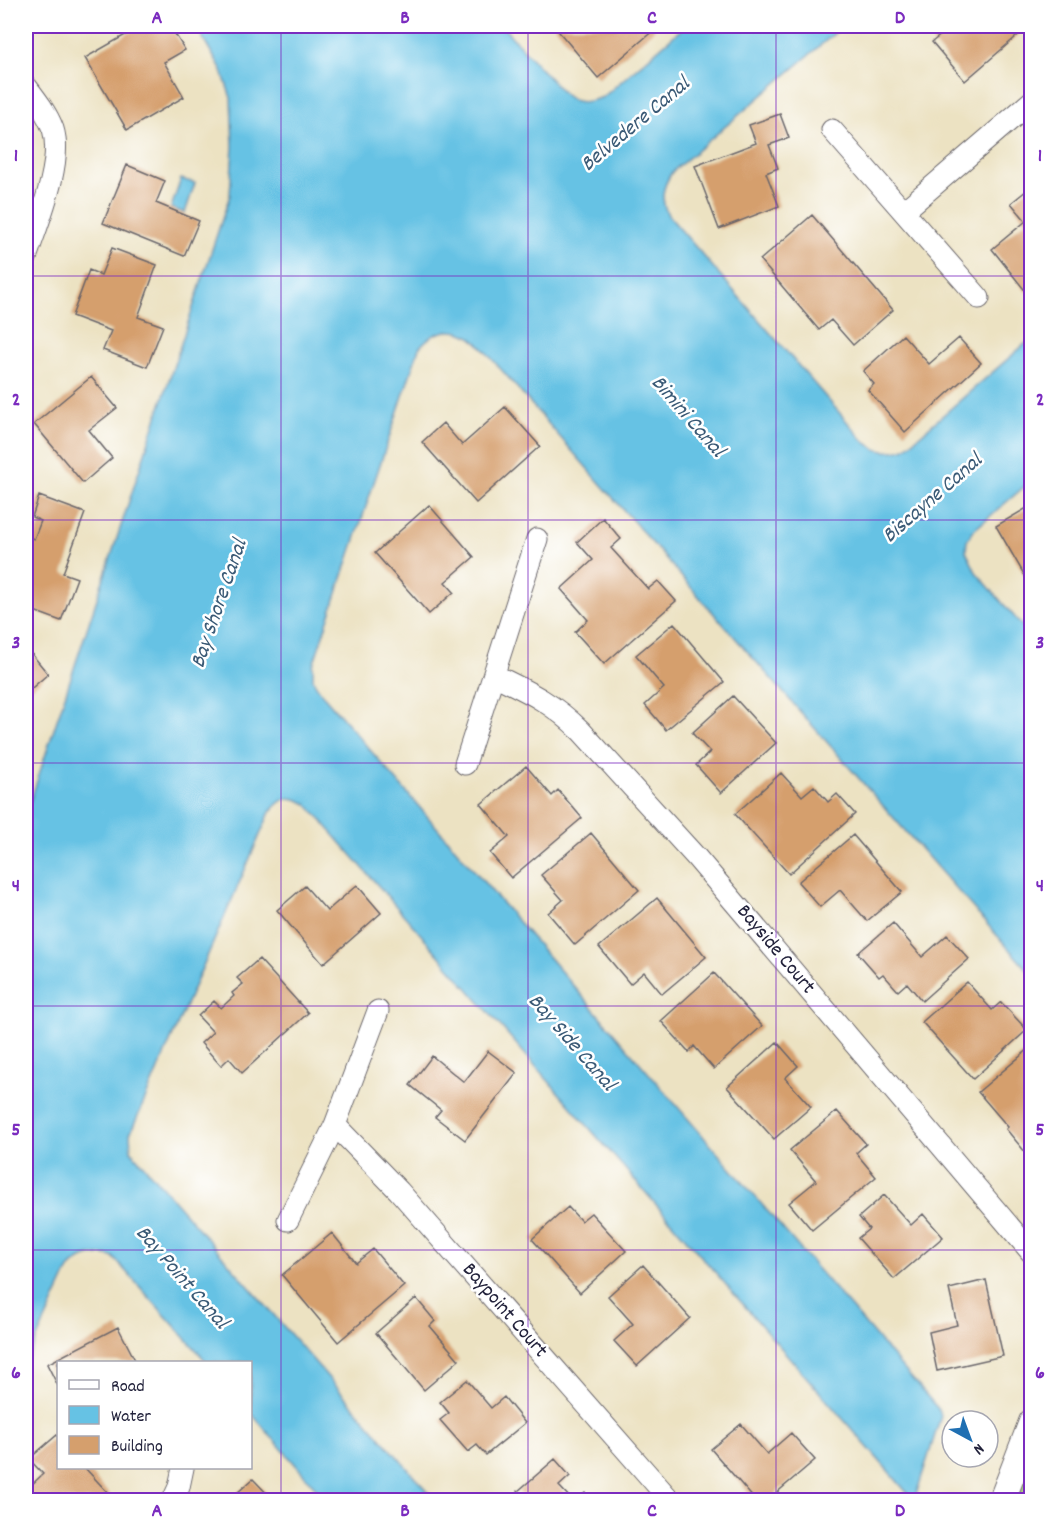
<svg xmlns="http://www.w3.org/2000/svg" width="1057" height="1526" font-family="Dekko,sans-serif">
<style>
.green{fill:#9ec672;stroke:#607456;stroke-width:1.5}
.water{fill:#66c2e4;stroke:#447290;stroke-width:1.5}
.building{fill:#d59f6d}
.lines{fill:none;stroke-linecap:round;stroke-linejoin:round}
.minor-casing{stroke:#69656a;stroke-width:23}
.tertiary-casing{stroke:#69656a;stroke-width:28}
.minor{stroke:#fff;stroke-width:21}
.tertiary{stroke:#fff;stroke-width:26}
.grid{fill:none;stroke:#7b2cbf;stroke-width:1.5;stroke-opacity:0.55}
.labels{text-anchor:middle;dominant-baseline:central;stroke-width:5;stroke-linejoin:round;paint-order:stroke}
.street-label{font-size:21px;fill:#22223b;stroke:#fff}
.water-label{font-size:22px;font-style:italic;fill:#3a5a76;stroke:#fff}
.neatline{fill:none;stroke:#7b2cbf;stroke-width:2}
.grid-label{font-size:20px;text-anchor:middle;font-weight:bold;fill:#7b2cbf}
</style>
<rect width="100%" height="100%" fill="#fff"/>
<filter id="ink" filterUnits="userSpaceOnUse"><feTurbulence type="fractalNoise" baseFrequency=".0167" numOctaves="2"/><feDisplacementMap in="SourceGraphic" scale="12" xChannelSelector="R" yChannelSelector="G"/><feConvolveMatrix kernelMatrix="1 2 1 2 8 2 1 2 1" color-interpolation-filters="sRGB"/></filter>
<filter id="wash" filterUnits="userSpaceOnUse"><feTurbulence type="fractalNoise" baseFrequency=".008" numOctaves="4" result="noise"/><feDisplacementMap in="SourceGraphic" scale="24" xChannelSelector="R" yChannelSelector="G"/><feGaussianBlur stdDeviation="1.35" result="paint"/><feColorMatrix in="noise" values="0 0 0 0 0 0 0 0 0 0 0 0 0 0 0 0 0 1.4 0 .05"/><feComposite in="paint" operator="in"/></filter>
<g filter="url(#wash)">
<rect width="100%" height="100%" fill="#ece2c2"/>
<path class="green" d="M1031 1448V1500H1012Z"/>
<path class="water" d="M196 26H502L563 93C575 105 587 103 603 97L685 26H843L672 172C662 188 660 198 668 215L863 440C876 452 888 454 905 448L1031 339V481L974 530 967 540 966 551 976 572 1031 636V974L694 591 479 344C460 325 436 327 419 348L313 665V680L321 693 939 1410 941 1416 916 1495 911 1497 307 804C289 794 282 797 270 812L130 1134 131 1151 435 1500H326L251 1413 250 1362H207L113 1257C95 1253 82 1255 69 1269L26 1362V814L230 195 233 146 231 98 222 71Z
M181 179 195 183 185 213 171 208Z"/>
<g id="blocks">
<path class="building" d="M141 26H170L185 50 164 62 184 97 127 130 85 58Z
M554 26H617L619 28 622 26H652L655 29 598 78Z
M952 26H1019L1023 31 965 81 932 42Z
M780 114 789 138 769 145 778 168 766 173 779 206 719 229 695 166 756 143 749 125Z
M127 165 165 181 156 203 199 221 184 256 103 223Z
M1032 186V290L1027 293 992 249 1026 221 1011 203Z
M812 215 893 310 853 345 831 320 819 330 760 260Z
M112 248 157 265 138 317 163 326 147 367 103 350 111 331 72 316 89 270 101 275Z
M903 335 929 364 959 338 981 363 905 432 868 390 874 384 863 371Z
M91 377 117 408 89 430 112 458 83 483 34 424Z
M505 407 540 446 476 503 422 442 443 423 462 445Z
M39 496 85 513 63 573 77 578 61 621 26 608V536L34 539 41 521 32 517Z
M429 505 474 557 445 582 454 592 429 614 375 553Z
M1032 505V588L996 526Z
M603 518 621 539 611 548 648 589 658 581 676 601 604 664 575 632 588 620 561 589 593 560 577 542Z
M674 623 724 682 666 730 645 705 664 688 636 655Z
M26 647 48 674 26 693Z
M733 696 776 743 721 793 696 765 710 752 692 733Z
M526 766 552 796 558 790 582 818 511 878 490 853 509 837 481 804Z
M781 773 802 796 814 786 828 802 837 794 855 814 789 874 735 814Z
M591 833 639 890 575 945 548 913 563 900 541 875Z
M853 835 902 892 867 921 840 890 820 907 798 882Z
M357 885 381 913 323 964 277 910 305 886 327 911Z
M657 898 706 957 662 994 644 972 630 984 599 947Z
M893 923 922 957 947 935 969 959 922 1001 907 983 898 991 883 974 879 977 858 953Z
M259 959 308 1013 242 1073 229 1058 221 1066 201 1043 213 1032 198 1016 214 1001 221 1008 234 996 232 993 243 984 237 978Z
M714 973 762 1026 714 1069 694 1046 689 1052 661 1021Z
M967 982 992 1010 1001 1002 1027 1030 973 1079 922 1022Z
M777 1042 798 1066 785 1078 811 1107 774 1139 727 1087Z
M1030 1048 1032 1149 1026 1153 1006 1129 1008 1127 978 1092Z
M488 1051 517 1073 465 1140 435 1117 441 1110 410 1085 432 1056 464 1082Z
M837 1111 866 1144 856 1153 876 1177 812 1230 789 1203 816 1181 790 1150Z
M884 1195 911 1225 923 1214 943 1237 894 1279 858 1238 869 1229 859 1217Z
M568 1207 581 1221 591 1213 626 1251 580 1293 532 1239Z
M332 1233 356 1263 373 1249 404 1286 338 1342 282 1275Z
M643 1265 690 1318 637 1366 614 1341 633 1324 608 1296Z
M986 1280 1003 1356 937 1371 929 1332 957 1325 949 1289Z
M416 1298 435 1321 430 1326 459 1360 424 1390 376 1333Z
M118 1327 136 1362H58V1386L47 1364Z
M467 1380 491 1408 504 1397 525 1423 486 1455 477 1445 468 1452 440 1420 449 1413 440 1402Z
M741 1424 767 1454 791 1433 815 1460 768 1500H755L711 1449Z
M57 1435 58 1437V1468H85L110 1495 104 1500H26V1490L43 1474 29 1459Z
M555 1459 570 1476 559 1486 572 1500H527L518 1491Z
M253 1479 273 1500H229Z
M585 1493 591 1500H576Z"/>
</g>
</g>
<g filter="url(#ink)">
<use href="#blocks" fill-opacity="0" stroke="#69656a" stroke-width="1.5"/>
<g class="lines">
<defs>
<path id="minor" d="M26 86C36 99 47 113 53 129 64 163 37 224 26 258
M832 130 979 298
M904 211 1032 101
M494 675C529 692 553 703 581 731L696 857 1032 1253
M465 764 537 539
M335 1125 399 1191 670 1500
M288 1220 335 1125 378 1011
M173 1500 179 1487 183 1468"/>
<path id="tertiary" d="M1002 1500 1032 1422"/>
</defs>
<use href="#minor" class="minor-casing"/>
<use href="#tertiary" class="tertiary-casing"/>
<use href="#minor" class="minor"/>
<use href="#tertiary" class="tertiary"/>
</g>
</g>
<path class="grid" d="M281 26V1500M528 26V1500M776 26V1500M26 276H1032M26 520H1032M26 763H1032M26 1006H1032M26 1250H1032"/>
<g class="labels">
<g class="street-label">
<text transform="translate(775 950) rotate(50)">Bayside Court</text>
<text transform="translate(504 1311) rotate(49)">Baypoint Court</text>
</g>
<g class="water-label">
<text transform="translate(636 125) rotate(-40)">Belvedere Canal</text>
<text transform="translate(687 417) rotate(49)">Bimini Canal</text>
<text transform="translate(933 499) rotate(-41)">Biscayne Canal</text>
<text transform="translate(220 604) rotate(-71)">Bay Shore Canal</text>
<text transform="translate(571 1043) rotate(49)">Bay Side Canal</text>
<text transform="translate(181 1278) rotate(49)">Bay Point Canal</text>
</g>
</g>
<rect width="1057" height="1526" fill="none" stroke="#fff" stroke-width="66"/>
<rect x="57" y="1361" width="195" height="108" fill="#ffffff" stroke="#a7a7b1" stroke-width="1.5"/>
<rect x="69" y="1380" width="30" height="9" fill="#ffffff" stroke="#a7a7b1" stroke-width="1.5"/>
<text x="111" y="1391" font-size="18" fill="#22223b">Road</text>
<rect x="69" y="1406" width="30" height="18" fill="#66c2e4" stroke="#a7a7b1" stroke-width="1.5"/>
<text x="111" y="1421" font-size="18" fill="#22223b">Water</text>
<rect x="69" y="1436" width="30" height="18" fill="#d59f6d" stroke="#a7a7b1" stroke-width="1.5"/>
<text x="111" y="1451" font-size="18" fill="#22223b">Building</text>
<g transform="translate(970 1439) rotate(139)"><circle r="28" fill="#ffffff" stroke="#a7a7b1" stroke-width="1.5"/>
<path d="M0-4.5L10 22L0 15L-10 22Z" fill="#1f6fb2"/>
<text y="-9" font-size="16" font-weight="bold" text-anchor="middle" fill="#22223b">N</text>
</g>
<rect x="33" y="33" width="991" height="1460" class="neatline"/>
<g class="grid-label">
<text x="157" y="23">A</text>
<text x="405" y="23">B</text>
<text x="652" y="23">C</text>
<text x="900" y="23">D</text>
<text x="16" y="161">1</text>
<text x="1040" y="161">1</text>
<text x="16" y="405">2</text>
<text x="1040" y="405">2</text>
<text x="16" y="648">3</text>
<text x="1040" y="648">3</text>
<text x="16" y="891">4</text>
<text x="1040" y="891">4</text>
<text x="16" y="1135">5</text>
<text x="1040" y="1135">5</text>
<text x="16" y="1378">6</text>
<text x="1040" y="1378">6</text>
<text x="157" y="1516">A</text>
<text x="405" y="1516">B</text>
<text x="652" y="1516">C</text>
<text x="900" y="1516">D</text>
</g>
</svg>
